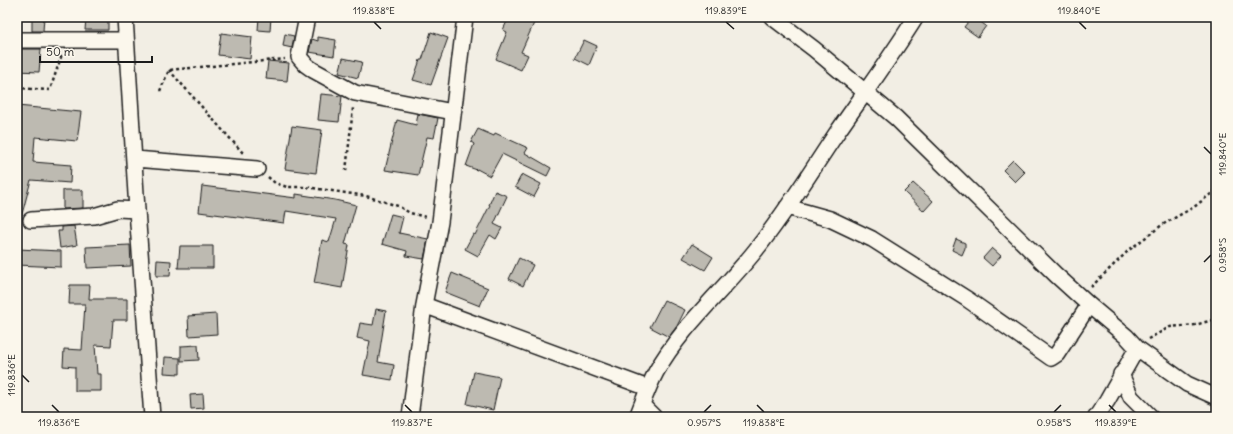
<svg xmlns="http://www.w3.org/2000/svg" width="1233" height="434" font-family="Delius,sans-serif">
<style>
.building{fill:#bdbab1;stroke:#1c1c1c}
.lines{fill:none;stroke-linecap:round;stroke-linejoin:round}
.minor-casing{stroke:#1c1c1c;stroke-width:18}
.path{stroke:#1c1c1c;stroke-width:2.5;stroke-dasharray:3 3;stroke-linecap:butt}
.minor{stroke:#fbf7ec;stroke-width:15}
.ticks{fill:none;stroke:#1c1c1c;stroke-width:1.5}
.neatline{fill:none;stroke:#1c1c1c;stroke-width:1.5}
.ticks-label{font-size:10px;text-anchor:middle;fill:#1c1c1c}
</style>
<rect width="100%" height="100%" fill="#f2eee4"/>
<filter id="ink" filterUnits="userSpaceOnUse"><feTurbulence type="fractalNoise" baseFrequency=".025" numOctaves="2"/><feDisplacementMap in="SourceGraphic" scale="8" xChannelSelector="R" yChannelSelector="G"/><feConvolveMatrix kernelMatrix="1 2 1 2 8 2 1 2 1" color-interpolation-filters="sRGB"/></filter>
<g filter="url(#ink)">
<path class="building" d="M32 17H44L43 31H32Z
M259 17H271L270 31 258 30Z
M509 17H520L534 23 521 52 528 55 521 70 496 59 507 32 503 30Z
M972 17H974L986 26 978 37 964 27Z
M86 18H108V30H85Z
M431 32 448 38 431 85 413 80 420 60H422Z
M221 33 252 37 250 59 218 55Z
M285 34 294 36 292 48 283 46Z
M318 37 336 40 334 56 309 52 312 39 318 41Z
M584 40 597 46 589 65 575 58Z
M17 49H41L39 72 17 71Z
M343 58 362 62 358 78 339 73Z
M268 61 289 63 287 81 266 79Z
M321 94 342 96 339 122 318 120Z
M17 106 81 112 77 141 35 137 33 162 71 165 70 183 31 180 21 218 17 217Z
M418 114 438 118 434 138 427 137 418 175 385 170 397 120 416 125Z
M292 126 322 130 316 173 285 169Z
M478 129 494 136 495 133 528 148 525 153 551 168 547 176 502 154 490 176 477 169V170L466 166 474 144 471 142Z
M1013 160 1025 172 1015 182 1003 170Z
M522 174 541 184 534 197 515 187Z
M913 183 933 201 924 211 904 192Z
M202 186 296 198V194L335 200 356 205 345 244 349 245 342 288 314 283 322 240 329 242 336 219 286 211 284 223 199 212Z
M63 190H83V208L63 209Z
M495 191 507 196 494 224 502 228 496 239 490 235 478 256 465 249 473 234 475 235 490 205H489Z
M391 214 403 217 399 233 428 239 424 259 406 256 407 251 382 244Z
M74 226 77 245 60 248 58 231H62V227Z
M956 239 965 243V248L962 255 952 250Z
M692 244 713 257 705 270 683 258Z
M130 245 131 266 87 268 86 247Z
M180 246H213V268H178Z
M992 248 1001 256 992 266 983 258Z
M17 249 61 251V267L17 265Z
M519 258 533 265 523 286 509 279Z
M157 260 171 261 170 276H156Z
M452 273 488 288 480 306 445 292Z
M70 285H90L89 299H127V320H113L111 346 95 345 97 374H101V391H75V367L63 366 64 349 82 350 85 304H69Z
M664 300 685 310 677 326 669 337 650 327Z
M376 309 386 311 378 362 394 365 392 380 363 375 370 341 357 338 360 323 373 325Z
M216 314 217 334 189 336 188 316Z
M198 345 199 360 181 361V346Z
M165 357 180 358V374L164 373Z
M474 372 500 377 493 410 467 404Z
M203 394 204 408 191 409 190 395Z"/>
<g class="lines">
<defs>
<path id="minor" d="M125 17 137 210 152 417
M307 17 299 57 306 65 313 70 355 93 453 112
M772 17 814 49 896 118 1056 275 1089 305 1127 337 1137 348 1187 384 1216 397
M17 40H126
M135 159 257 169
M787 207 830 219 872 239 967 299 1051 358 1057 354 1089 305
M31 220 94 216 118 209 137 210
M424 305 648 388
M1121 374 1131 397 1151 417
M642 405 654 417
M410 417 424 305 440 222 465 17
M637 417C643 402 648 387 656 372 680 328 723 291 755 251 785 214 810 173 836 134 863 95 891 57 916 17
M1096 417 1107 401 1137 348"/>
</defs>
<use href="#minor" class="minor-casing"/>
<path class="path" d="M169 70 243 153
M17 88 50 90 62 54
M160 91 169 70 285 59
M346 171 353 108
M268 177 275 183 287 187H306L366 196 398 206 410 213 426 217
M1091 287 1129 250 1162 225 1194 207 1216 190
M1148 339 1170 327 1195 325 1216 319"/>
<use href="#minor" class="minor"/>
</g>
</g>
<path class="ticks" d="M374 22 381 29M726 22 734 29M1079 22 1086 29M1204 147 1211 154M1204 262 1211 255M22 375 29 382M52 405 59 412M405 405 412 412M757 405 764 412M1109 405 1116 412M704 412 711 405M1054 412 1061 405"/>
<rect width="1233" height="434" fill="none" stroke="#fbf7ec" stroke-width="44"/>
<path d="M40 56v6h112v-6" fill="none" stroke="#1c1c1c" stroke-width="2"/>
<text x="46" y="56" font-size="12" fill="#1c1c1c" stroke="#fbf7ec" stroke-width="3" paint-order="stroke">50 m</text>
<rect x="22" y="22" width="1189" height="390" class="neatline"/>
<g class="ticks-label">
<text x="374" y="14">119.838°E</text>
<text x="726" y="14">119.839°E</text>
<text x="1079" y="14">119.840°E</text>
<text transform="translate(1222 154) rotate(-90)" y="4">119.840°E</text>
<text transform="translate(1222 255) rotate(-90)" y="4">0.958°S</text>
<text transform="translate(11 375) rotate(-90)" y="4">119.836°E</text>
<text x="59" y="426">119.836°E</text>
<text x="412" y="426">119.837°E</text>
<text x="704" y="426">0.957°S</text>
<text x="764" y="426">119.838°E</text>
<text x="1054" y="426">0.958°S</text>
<text x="1116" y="426">119.839°E</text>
</g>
</svg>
